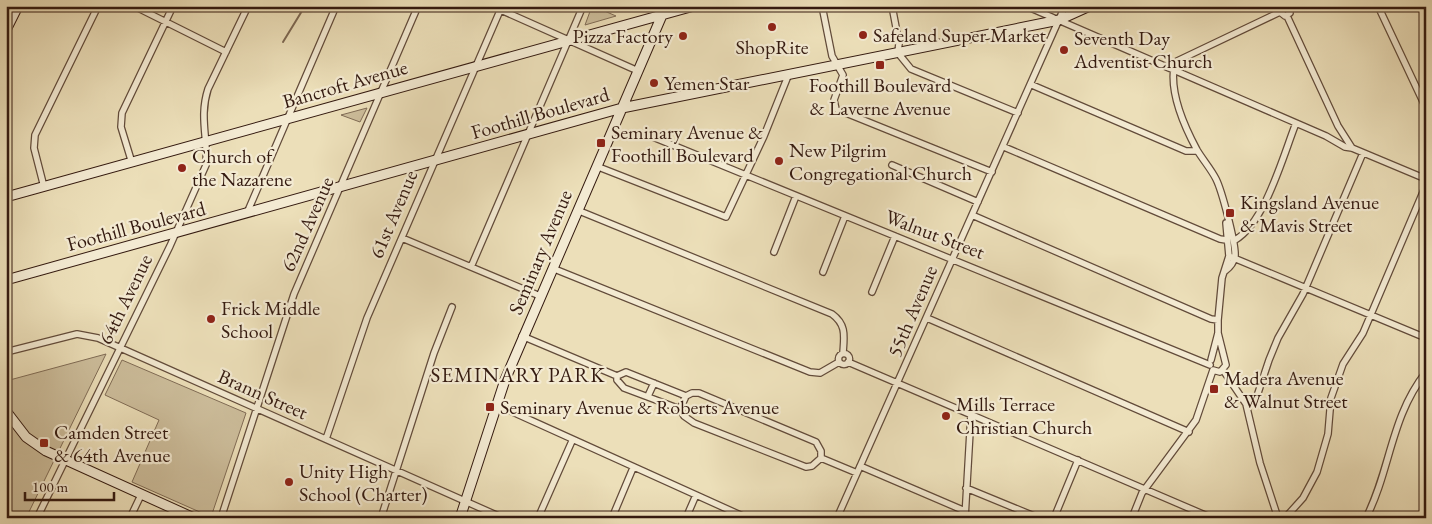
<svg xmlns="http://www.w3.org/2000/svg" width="1432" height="524" font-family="'EB Garamond',serif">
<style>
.green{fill:#cdbe9c;stroke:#806c56}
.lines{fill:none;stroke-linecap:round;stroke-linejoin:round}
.stream{stroke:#7d6853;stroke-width:2}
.street-casing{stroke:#624b3a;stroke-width:8}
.secondary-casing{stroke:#341a10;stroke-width:11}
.street{stroke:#f3ead2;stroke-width:5.5}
.secondary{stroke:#f3ead2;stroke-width:9}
.poi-dot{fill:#8f2418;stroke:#f3ead2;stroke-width:2}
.labels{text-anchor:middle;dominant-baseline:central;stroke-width:4.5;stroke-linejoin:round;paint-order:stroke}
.poi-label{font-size:20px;fill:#341a10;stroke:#f3ead2;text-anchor:start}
.street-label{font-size:20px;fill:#341a10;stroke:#f3ead2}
.neighbourhood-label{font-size:21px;letter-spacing:1px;fill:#341a10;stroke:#f3ead2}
</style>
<rect width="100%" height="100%" fill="#ecdfb9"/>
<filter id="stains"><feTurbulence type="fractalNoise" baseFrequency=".004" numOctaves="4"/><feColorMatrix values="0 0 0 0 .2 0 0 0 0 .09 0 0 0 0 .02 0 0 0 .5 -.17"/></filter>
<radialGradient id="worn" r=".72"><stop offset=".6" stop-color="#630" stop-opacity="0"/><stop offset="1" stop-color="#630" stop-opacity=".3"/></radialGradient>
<path class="green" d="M592 6H593L616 16 585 25Z
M367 108 360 122 341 115Z
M106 354 26 518H6V381Z
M122 360 246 413 211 517 132 482 159 420 105 395Z"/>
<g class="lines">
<path class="stream" d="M283 42 305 6"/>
<defs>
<path id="street" d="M134 6 226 52
M492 6 638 71
M822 6 832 56 843 75 834 100 836 109 992 172
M892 6 899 43 898 53 911 69 1018 113
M1026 6 1326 136 1345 147 1352 148 1426 179
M1281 6 1280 12 1285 16 1290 13 1289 6
M1378 6 1426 108
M1287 16 1338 126 1352 148
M1032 85 1186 151H1197
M648 135 1210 365
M1004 147 1220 239 1226 240
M132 163 121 127 122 113 173 6
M892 165 978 202
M596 166 726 217 764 136 788 76
M44 187 34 148 35 135 98 6
M577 210 832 314C847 325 844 337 843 353
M247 213 336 6
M972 215 1211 319 1218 320
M402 238 540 296
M1235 240C1265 223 1283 156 1296 123
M774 252 796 196
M1229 256 1426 338
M471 267 583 6
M552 268 810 372 820 373 839 362
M1225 271C1229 268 1234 262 1235 256 1236 244 1222 191 1216 179 1211 169 1203 160 1197 150 1184 126 1168 90 1175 62L1280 12
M823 272 845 216
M872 292 895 236
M927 318 1189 432
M522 336 617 376
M6 352 77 334 98 338 503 518
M838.5 359a5.5 5.5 0 1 1 11 0a5.5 5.5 0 1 1-11 0Z
M1211 360 1218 333
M848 362 1212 518
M1213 370 1220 372 1226 365 1218 333V320L1222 278 1229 256 1226 223
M1223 370 1246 404 1260 463 1278 518
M617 376 626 372 686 396 692 393H699L816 442 821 451V458
M617 376V380L624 388 680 409 684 416 694 423 806 467 812 466 821 458
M648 396 654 383
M1246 404 1257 396 1269 360 1278 338 1303 294 1363 153
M497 405 747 518
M680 409 686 396
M326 439 367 318 502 6
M821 458 857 473
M860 466 965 511
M966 488 1039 518
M37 518 170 246 206 165C208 137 199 117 208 89L248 6
M130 518 141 495
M221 518 294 294 418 6
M381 518 434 353 452 307
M538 518 572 441
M612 518 633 468
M686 518 696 495
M837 518 1065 6
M965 518 971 414
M1054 518 1078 460
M1132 518 1142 493 1196 420 1213 370
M1285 518 1303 498 1317 472 1328 434 1331 398 1343 364 1363 333 1426 185
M1366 518C1391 469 1390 418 1426 372"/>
<path id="secondary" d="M6 30 18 6
M6 197 694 6
M6 280 622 108 1059 20 1090 6
M6 411 26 437 46 451 194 518
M460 518 505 380 666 6"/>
</defs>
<use href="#street" class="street-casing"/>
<use href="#secondary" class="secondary-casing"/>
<use href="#street" class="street"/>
<use href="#secondary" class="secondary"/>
</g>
<g class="poi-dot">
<circle cx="772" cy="27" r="5"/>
<circle cx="863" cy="35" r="5"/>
<circle cx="683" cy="36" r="5"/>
<circle cx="1064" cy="50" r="5"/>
<rect x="875" y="60" width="10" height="10" rx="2.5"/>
<circle cx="654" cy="83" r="5"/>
<rect x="596" y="138" width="10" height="10" rx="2.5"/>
<circle cx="779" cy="161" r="5"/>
<circle cx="182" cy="168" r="5"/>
<rect x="1225" y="208" width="10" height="10" rx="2.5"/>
<circle cx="211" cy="319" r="5"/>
<rect x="1209" y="384" width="10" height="10" rx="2.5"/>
<rect x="485" y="402" width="10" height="10" rx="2.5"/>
<circle cx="946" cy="416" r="5"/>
<rect x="39" y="438" width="10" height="10" rx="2.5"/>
<circle cx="289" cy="482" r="5"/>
</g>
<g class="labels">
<g class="poi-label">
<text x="873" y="35">Safeland Super Market</text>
<text x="673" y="36" text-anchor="end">Pizza Factory</text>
<text x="1074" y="38">Seventh Day<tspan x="1074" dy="23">Adventist Church</tspan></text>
<text x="772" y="47" text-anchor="middle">ShopRite</text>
<text x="664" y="83">Yemen Star</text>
<text x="880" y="85" text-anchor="middle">Foothill Boulevard<tspan x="880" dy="23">&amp; Laverne Avenue</tspan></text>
<text x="611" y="132">Seminary Avenue &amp;<tspan x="611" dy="23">Foothill Boulevard</tspan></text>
<text x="789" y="150">New Pilgrim<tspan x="789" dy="23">Congregational Church</tspan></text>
<text x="192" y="156">Church of<tspan x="192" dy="23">the Nazarene</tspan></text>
<text x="1240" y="202">Kingsland Avenue<tspan x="1240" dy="23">&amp; Mavis Street</tspan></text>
<text x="221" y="308">Frick Middle<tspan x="221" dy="23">School</tspan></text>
<text x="1224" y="378">Madera Avenue<tspan x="1224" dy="23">&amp; Walnut Street</tspan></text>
<text x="956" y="404">Mills Terrace<tspan x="956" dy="23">Christian Church</tspan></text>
<text x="500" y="407">Seminary Avenue &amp; Roberts Avenue</text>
<text x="54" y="432">Camden Street<tspan x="54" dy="23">&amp; 64th Avenue</tspan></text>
<text x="299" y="471">Unity High<tspan x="299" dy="23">School (Charter)</tspan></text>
</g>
<g class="street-label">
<text transform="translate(345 84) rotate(-16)">Bancroft Avenue</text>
<text transform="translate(540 113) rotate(-16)">Foothill Boulevard</text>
<text transform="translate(393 214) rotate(-67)">61st Avenue</text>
<text transform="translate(307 224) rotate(-66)">62nd Avenue</text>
<text transform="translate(136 226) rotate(-15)">Foothill Boulevard</text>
<text transform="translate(935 234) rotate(21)">Walnut Street</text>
<text transform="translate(540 252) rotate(-67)">Seminary Avenue</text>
<text transform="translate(125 299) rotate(-64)">64th Avenue</text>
<text transform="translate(912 311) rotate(-67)">55th Avenue</text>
<text transform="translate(263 394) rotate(24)">Brann Street</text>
</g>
<g class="neighbourhood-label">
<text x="518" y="374">SEMINARY PARK</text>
</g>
</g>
<rect width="1432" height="524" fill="none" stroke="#ecdfb9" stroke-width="25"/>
<rect x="8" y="8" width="1417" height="509" fill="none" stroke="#341a10" stroke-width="2.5"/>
<rect x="12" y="12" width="1407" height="499" fill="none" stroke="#341a10"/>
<path d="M25 492v8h89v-8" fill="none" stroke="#341a10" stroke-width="2.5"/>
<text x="32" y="492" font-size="15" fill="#341a10" stroke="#f3ead2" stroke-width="4" paint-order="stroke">100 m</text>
<rect width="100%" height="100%" filter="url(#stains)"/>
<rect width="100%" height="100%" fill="url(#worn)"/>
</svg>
